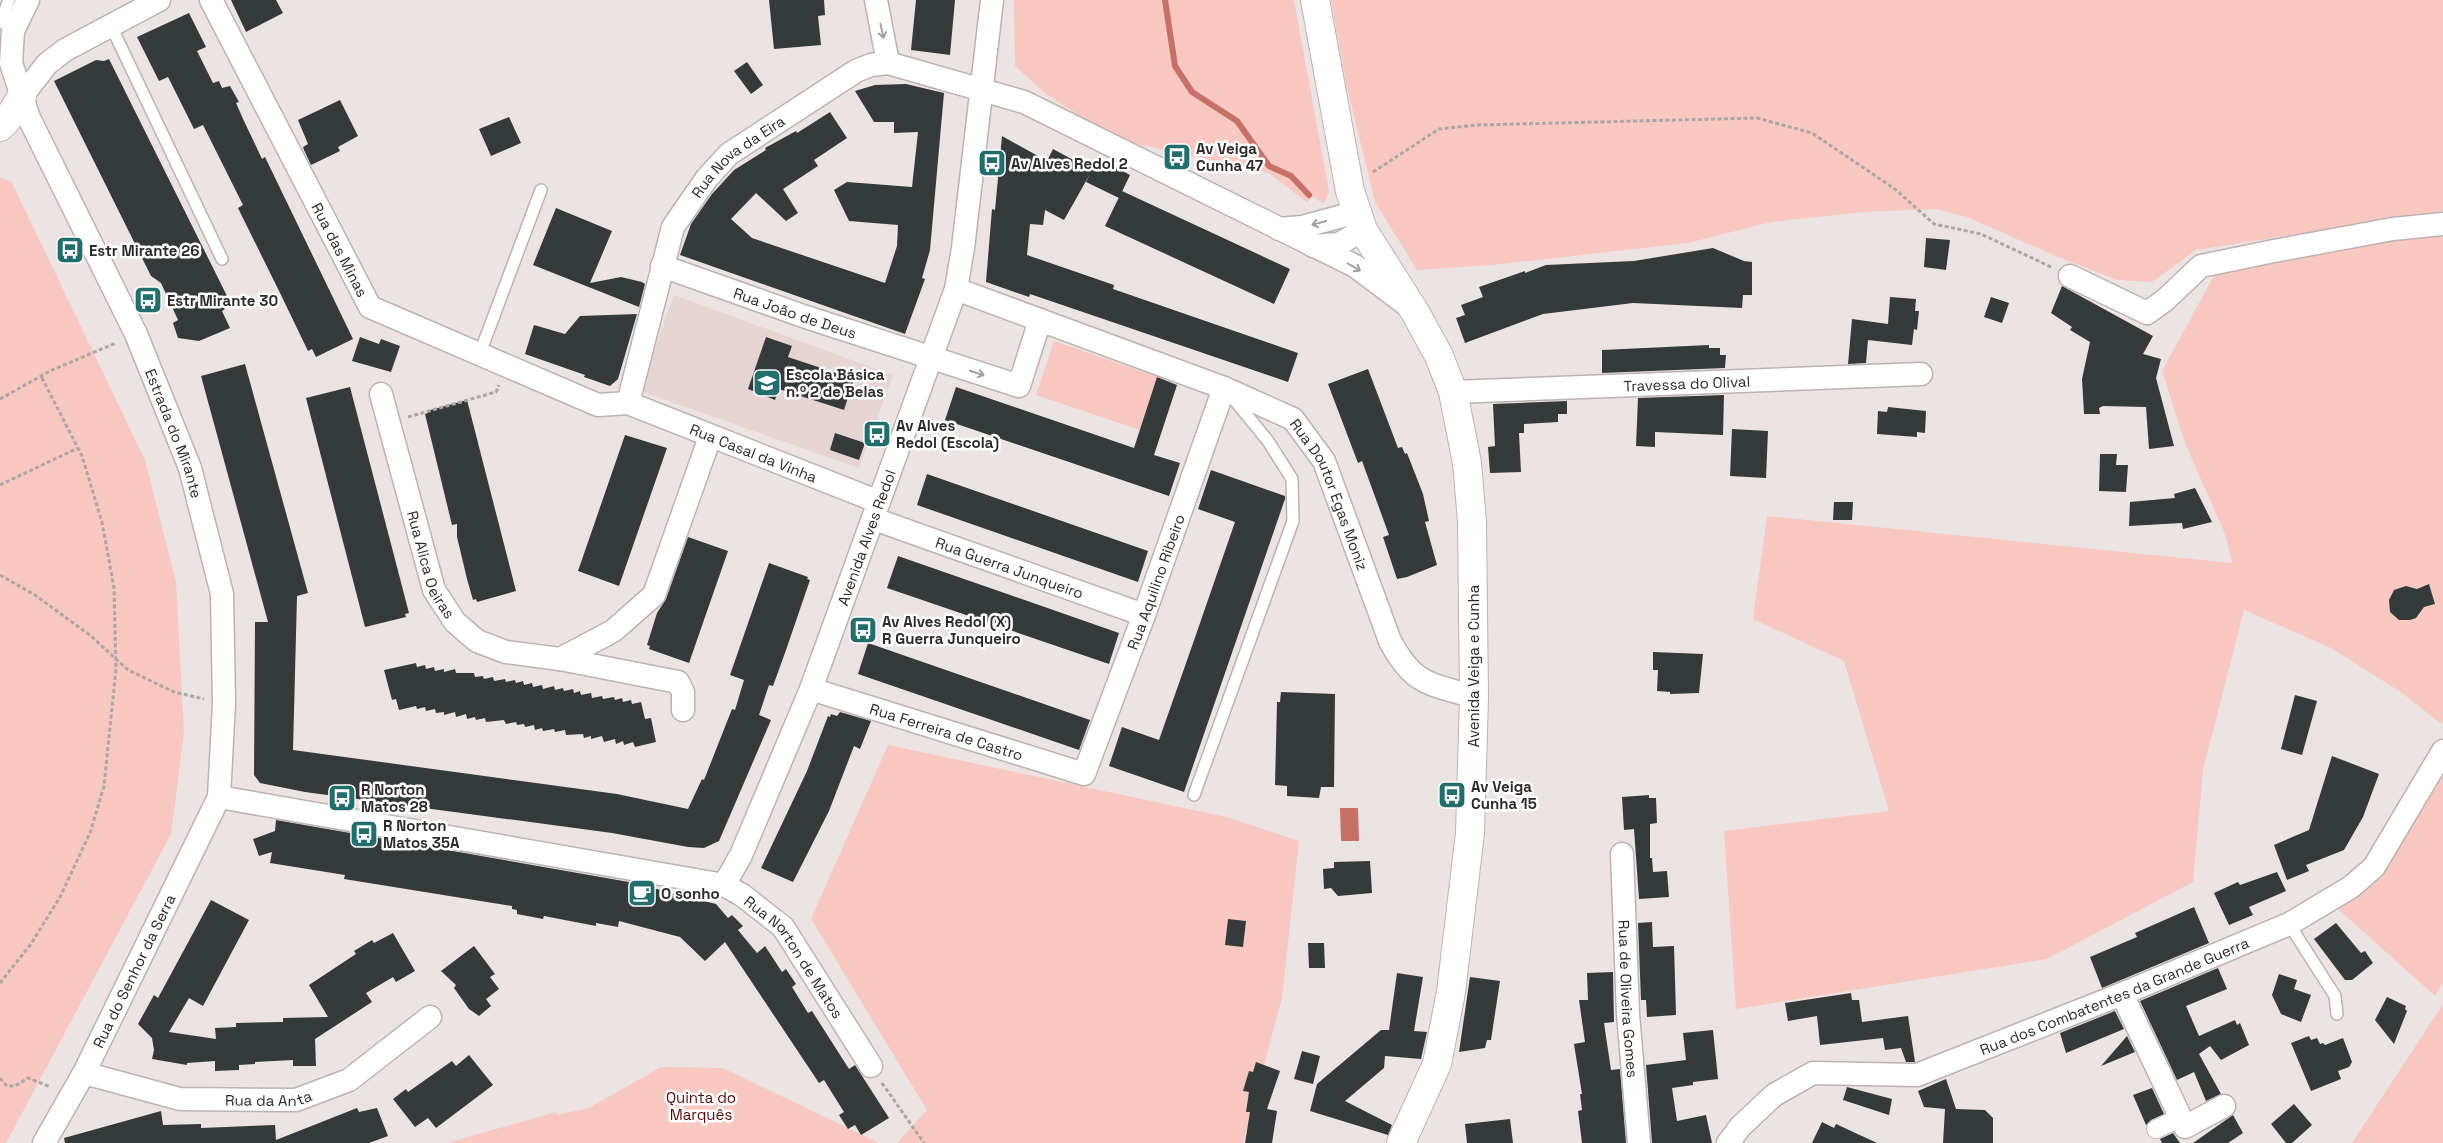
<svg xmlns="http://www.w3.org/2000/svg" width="2443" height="1143" font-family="'Space Grotesk',sans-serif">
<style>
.built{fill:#e6d5d3}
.green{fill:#f8c8c1}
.water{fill:#c77065}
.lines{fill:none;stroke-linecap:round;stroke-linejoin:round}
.stream{stroke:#c77065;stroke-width:6}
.building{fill:#333a39}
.service-casing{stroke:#bbb3b2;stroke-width:14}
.pedestrian-casing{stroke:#bbb3b2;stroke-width:20}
.minor-casing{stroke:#bbb3b2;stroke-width:25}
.tertiary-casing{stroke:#bbb3b2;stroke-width:30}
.path{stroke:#ada6a5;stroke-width:3;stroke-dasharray:4 2.5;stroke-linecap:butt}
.service{stroke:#fff;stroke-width:11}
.pedestrian{stroke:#fff;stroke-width:18}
.minor{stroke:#fff;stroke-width:22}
.tertiary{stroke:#fff;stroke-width:28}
.oneway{stroke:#a19f9f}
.labels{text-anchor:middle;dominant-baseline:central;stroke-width:5;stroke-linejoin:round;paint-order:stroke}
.poi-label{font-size:15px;font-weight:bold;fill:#2e2a2a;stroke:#fff;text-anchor:start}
.street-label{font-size:15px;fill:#2e2a2a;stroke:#fff}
.park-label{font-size:15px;fill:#5b0807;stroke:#fff}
</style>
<rect width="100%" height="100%" fill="#ece4e3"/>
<path class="built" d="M674 295 893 375 859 468 640 391Z"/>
<path class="green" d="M1014 0H1294L1329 192 1324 203 1319 201 1314 196 1307 202 1267 172 1118 140 1046 94 1015 66Z
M1331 0H2443V211L2196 250 2152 282 2117 280 2058 257 1967 217 1936 209 1864 212 1771 222 1688 243 1492 265 1417 270 1375 202 1346 83Z
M0 178 11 181 145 460 176 582 184 732 171 834 6 1143H0Z
M2443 230V721L2441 724 2401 692 2331 648 2244 610 2203 770 2193 882 2047 959 1736 1009 1724 831 1889 811 1844 661 1753 619 1767 516 2232 563 2225 534 2185 443 2162 371 2216 272Z
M1054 341 1158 377 1140 430 1036 395Z
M888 745 1226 817 1299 841 1282 998 1243 1143H897L927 1110 811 919Z
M2443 776V983L2435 996 2338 909 2375 883Z
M2443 1004V1143H2352Z
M661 1067 723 1068 879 1143H447L556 1112 557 1115 589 1108Z"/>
<path class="water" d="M1340 808H1358L1359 841H1341Z"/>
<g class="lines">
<path class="stream" d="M1165 0 1175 66 1192 92 1237 121 1269 166 1291 176 1309 195"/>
</g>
<path class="building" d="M231 0H276L283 13 246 32Z
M769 0H824L825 15 818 16 821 45 774 49Z
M916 0H955L950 55 911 50Z
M189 13 206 47 197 51 213 83 219 81 222 88 230 86 239 102 236 103 244 121 262 159 265 157 353 339 316 357 312 349 308 351 281 295 238 208 243 205 203 125 194 129 168 77 159 81 137 37Z
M109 59 228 298 221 300 225 309 222 311 230 328 199 341 178 338 173 323 178 320 161 283 151 276 54 81 96 60 104 61Z
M747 62 763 85 751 94 734 71Z
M906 84 944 93 930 250 922 278 925 279 905 334 680 255 691 224 712 194 734 170 766 150 765 148 796 131 797 133 830 112 847 138 814 160 818 166 783 189 798 213 786 221 756 193 731 219 752 238 885 283 897 246 898 225 849 221 834 190 847 182 912 187 918 132 894 133V122H874L855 91 875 85Z
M340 100 358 136 338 147 340 151 311 165 304 150 303 147 308 144 298 120Z
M509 117 521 143 491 156 479 129Z
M1002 136 1047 161 1053 149 1092 170 1097 157 1130 175 1119 198 1086 182 1090 174 1064 220 1045 210 1043 225 1030 224 1027 255 1114 285 1113 289 1298 353 1288 382 1030 294 1029 297 986 282 992 209 995 210Z
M1122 191 1290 269 1274 304 1105 226Z
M556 208 612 231 590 283 621 277 642 282 645 284 639 307 533 265Z
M1926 238 1950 240 1946 270 1924 267Z
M1713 248 1744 261 1752 262V295H1743L1742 308 1633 303 1543 314 1465 343 1456 318 1465 315 1461 305 1483 297 1479 287 1525 271V273L1546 265 1634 261Z
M2062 286 2153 336 2143 354 2161 359 2156 378 2174 446 2149 449 2146 407 2103 406 2099 408 2100 414H2084L2082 379 2090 342 2070 330 2072 327 2051 313Z
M1890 297 1916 299 1915 311H1919L1917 330 1914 329 1912 345 1868 340 1866 363 1848 364 1852 319 1888 324Z
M1991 297 2009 303 2002 323 1984 317Z
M637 314 618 379 610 386 584 377 585 375 525 354 534 325 565 334 580 316Z
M360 337 379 344 381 339 400 346 391 372 352 361Z
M766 337 792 346 788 357 854 379 844 410 779 389 775 400 748 389Z
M1709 345V348H1720V355H1726L1725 368 1602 373V350Z
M245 364 308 593 297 596 293 750 617 794 688 809 702 779 704 780 732 709 735 710 744 680 730 675 769 563 808 577 807 579 810 580 786 650 773 686 769 685 759 715 771 720 719 841 704 848 688 847 612 833 305 792 260 783 254 775 255 622H268L201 376Z
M1368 369 1398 448 1402 447 1405 454 1407 453 1423 494 1429 521 1425 522 1437 565 1407 577 1397 579 1383 537 1389 535 1362 461 1358 463 1328 384Z
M1157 377 1177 385 1154 455 1180 463 1169 496 945 420 956 387 1134 448Z
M350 387 409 613 405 614 406 617 365 627 306 398Z
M1724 395 1723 435 1655 432V447L1636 446 1638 398Z
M467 400 516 591 477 602 476 599 473 600 467 579 457 537V524L452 525 425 414 428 413 427 411Z
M1567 401V414H1558V422L1524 424V433H1519L1521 472 1490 473 1488 447 1495 446 1493 404Z
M1888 407 1926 411 1925 433 1917 432V437L1877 434 1878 411 1887 412Z
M1732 429 1768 431 1766 478 1730 476Z
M835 433 865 443 859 460 830 450Z
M625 435 667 448 619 586 578 571Z
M2100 454H2117L2116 465H2128L2126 492 2099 491Z
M1211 470 1285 496V499L1184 792 1109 766 1122 727 1159 740 1191 649 1235 522 1198 509Z
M927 474 1148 551 1138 582 917 505Z
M2195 488 2212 522 2183 529 2182 523 2129 526 2130 502 2175 498 2174 494Z
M1834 502H1853L1852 520H1833Z
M688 537 728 551 689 663 649 649 650 646 647 645 657 613 666 599Z
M898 556 1119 633 1109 664 887 588Z
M2429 584 2435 604 2424 607 2416 618 2410 620H2399L2390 612 2389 600 2394 590 2406 586 2417 589Z
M868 643 1090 720 1079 750 858 674Z
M1653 652 1703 654 1699 693 1670 694V692L1657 691 1658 670H1653Z
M416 663 417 667 425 665 426 669 434 667 435 671 444 669V672L455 669 456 673H474L475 677 483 676 484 679 493 677 494 681 505 679 506 682 515 680 516 683 523 681 524 685 532 683 533 687 542 685 543 689 554 686 555 690 563 688 564 691 573 689 574 693 580 691 581 695 591 693 592 698 602 696 603 699 614 697 615 700 622 698 623 702 631 700 632 704 641 702 645 719 651 718 656 742 635 747 633 742 624 745 623 741 616 744 615 739 604 742 602 736 591 739V736L584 738 583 734 566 735 565 730 555 732 554 729 543 731 542 728 535 730 534 725 525 727 524 724 517 725 516 722 506 724 504 720 486 722 485 718 476 720 475 717 467 719 466 714 456 717 455 712 444 715V712L436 713 435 709 426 711 425 707 417 709 416 706 399 710 396 699 392 700 384 670Z
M1281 692 1335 694 1334 787H1321L1319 798 1287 796V786L1275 785 1277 702H1280Z
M2295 695 2317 701 2302 755 2281 749Z
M840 712 871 721 860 749 854 746 829 811 793 882 761 868 807 771 828 716 830 717 831 714 837 716Z
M2332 756 2379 774 2363 817 2344 850 2306 865 2309 871 2287 880 2274 845 2309 830Z
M1649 795V798H1656L1657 823 1650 824V858H1652L1653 872 1667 871 1669 897 1639 899 1634 829 1624 830 1622 797Z
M276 820 629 882 716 904 728 918 732 915 743 926 738 930 757 953 765 946 782 972 786 969 796 984 792 987 808 1013 812 1011 849 1069 855 1065 889 1118 861 1135 855 1125 848 1129 839 1115 844 1112 824 1080 819 1083 725 942 705 961 680 937 619 921 618 927 596 923V926L544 916 543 919 517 914V910L512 909V906L344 879 345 875 270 863 272 852 259 856 253 839 275 831Z
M1370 861 1372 893 1338 896 1331 888 1324 889 1323 869 1334 868V862Z
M2277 872 2286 891 2249 907 2253 915 2229 925 2214 893 2238 882 2240 885Z
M211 900 249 920 203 1006 189 998 169 1032 216 1039 215 1028 236 1027V1023L283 1022V1018L328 1017 309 985 356 954 354 951 372 940 374 943 393 933 415 971 396 982 393 977 366 993 372 1002 315 1039 316 1066H293V1060L255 1062V1064L239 1065V1070L215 1071V1061L187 1063V1065L152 1059 154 1050 152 1038 138 1024 154 995 158 998Z
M2194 907 2209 943 2102 988 2090 957 2137 937 2135 933Z
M1228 919 1246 921 1243 947 1225 945Z
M1652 922 1653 947 1674 946 1676 1015 1647 1017 1646 1000H1641L1638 923Z
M2336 923 2361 953 2365 951 2373 963 2352 980H2345L2314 939Z
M1308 943H1324L1325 968H1309Z
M474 946 495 974 490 977 499 989 486 999 491 1006 479 1016 469 1009 454 988 456 985 441 971Z
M2218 968 2227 989 2186 1006 2199 1036 2235 1020 2237 1025 2240 1023 2249 1045 2221 1060 2210 1046 2199 1054 2221 1094 2206 1101 2194 1072 2177 1080 2140 1001Z
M1613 972 1614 1022 1604 1023 1611 1070 1620 1069 1626 1143H1582L1578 1111 1582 1110 1580 1094H1582L1574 1044 1585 1042 1579 1000H1588L1587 973Z
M1397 973 1423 977 1414 1031 1427 1032 1421 1059 1385 1056 1384 1068 1345 1101 1392 1125 1388 1135 1310 1111 1317 1084 1381 1030H1389Z
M2279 974 2297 980 2294 989 2311 995 2301 1022 2281 1014 2272 995Z
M1470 977 1500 981 1491 1040H1487L1485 1048 1459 1052Z
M1851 993 1852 1000H1859L1862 1022 1908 1016 1915 1062H1906L1901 1048 1885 1050 1883 1038 1820 1045 1817 1016 1788 1021 1785 1003Z
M2387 997 2406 1006 2405 1009 2407 1011 2394 1044 2375 1020Z
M2115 1011 2124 1029 2066 1053 2060 1033Z
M1713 1030 1718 1079 1693 1082V1085L1672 1088 1677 1121 1706 1115 1712 1143H1652L1646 1065 1686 1060 1683 1033Z
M2127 1036 2135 1052 2101 1066Z
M2309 1036 2311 1040 2317 1038 2320 1044 2323 1043 2325 1045 2343 1038 2352 1062 2349 1067 2338 1071 2341 1079 2311 1091 2291 1043Z
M1302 1051 1320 1056 1313 1084 1294 1079Z
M469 1055 493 1085 436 1128 428 1118 415 1127 393 1099 406 1089 408 1092 452 1061 456 1066Z
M1256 1062 1280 1071 1267 1109 1277 1111 1272 1143H1245L1250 1112H1246L1249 1092 1243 1091 1249 1071 1253 1072Z
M1946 1079 1956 1109 1985 1110 1993 1118V1143H1943L1945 1109 1924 1107 1918 1091Z
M1847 1087 1892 1099 1889 1115 1843 1100Z
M2152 1088 2164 1114 2151 1120 2146 1125 2133 1095Z
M2294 1104 2312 1125 2292 1143H2286L2271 1124Z
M357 1108 359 1112 377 1108 388 1136 369 1143H65L64 1138 161 1111 163 1125 201 1124V1128L275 1125 276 1140Z
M2233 1115 2243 1133 2228 1143H2193Z
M1510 1119 1513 1143H1467L1465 1124Z
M1822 1122 1834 1128 1836 1124 1877 1143H1812Z
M2173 1133 2180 1143H2162L2160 1139Z"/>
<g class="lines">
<defs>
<path id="service" d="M0 23 9 0
M111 26 222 259
M480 353 541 190
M1194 795 1293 521 1292 479 1268 441 1232 397
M2289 924 2335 996 2337 1014"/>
<path id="pedestrian" d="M2156 1129 2180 1118"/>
<g id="minor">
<path id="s1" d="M28 0 13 31 11 63 29 118 136 334 190 468 222 594 224 703 219 797 84 1073 44 1143"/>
<path id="s2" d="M211 0 370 307 598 405 628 403 879 502"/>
<path d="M876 0 888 63"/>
<path d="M22 96 47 64 65 50 159 0"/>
<path d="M1279 229 1302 227 1357 212"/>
<path d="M1313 246 1339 244 1363 230"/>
<path id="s3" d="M662 266 806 317 1019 386 1040 320"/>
<path d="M2070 276 2147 313 2165 300 2201 266 2274 251 2393 229 2443 224"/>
<path id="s4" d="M956 289 1224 388 1293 419 1324 461 1390 641C1414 686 1429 683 1474 697"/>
<path id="s5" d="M1453 392 1921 374"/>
<path id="s6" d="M381 394 434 590 455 622 477 641 506 652 560 659 613 631 654 595 710 437"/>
<path id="s7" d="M628 403 673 227 707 178 729 154 856 71 871 65 888 63 1024 102 1355 266 1407 305"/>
<path id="s8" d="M874 519 1144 615"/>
<path d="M560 659 678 682 683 692V710"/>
<path id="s9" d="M811 689 1084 774 1144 615 1224 388"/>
<path id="s10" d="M219 797 724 885 742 895 783 927 871 1066"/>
<path id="s11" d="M1622 854 1628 1014 1639 1143"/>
<path id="s12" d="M724 885 741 855 811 689 956 289 963 248 992 0"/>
<path d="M2122 994 2185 1127 2224 1106"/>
<path id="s13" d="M84 1073 180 1099 296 1100 349 1080 430 1017"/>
<path id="s14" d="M1728 1143 1740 1127 1774 1095 1813 1073 1917 1075 2122 994 2289 924 2351 887 2374 867 2443 751"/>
</g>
<path id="tertiary" d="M1315 0 1350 191 1363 230 1415 312 1439 356 1453 392 1467 463 1472 521 1474 697 1470 833 1451 992 1437 1064 1401 1143
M0 127 8 119 22 96"/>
</defs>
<use href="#service" class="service-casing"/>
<use href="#pedestrian" class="pedestrian-casing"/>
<use href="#minor" class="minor-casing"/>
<use href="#tertiary" class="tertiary-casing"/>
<path class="path" d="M1373 172 1439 129 1477 125 1757 118 1812 133 1895 189 1934 224 1981 234 2051 267
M0 399 52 370 116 343
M408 417 496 392 499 385
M0 485 78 448
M0 575 35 595 91 636 128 670 174 692 204 699
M0 983 31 944 60 897 90 833 104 786 116 669 114 588 102 522 82 456 41 376
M0 1078 7 1086H15L28 1078 51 1087
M882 1083 924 1143"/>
<use href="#service" class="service"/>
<use href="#pedestrian" class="pedestrian"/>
<use href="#minor" class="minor"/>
<use href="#tertiary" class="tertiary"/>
</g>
<defs><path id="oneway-shaft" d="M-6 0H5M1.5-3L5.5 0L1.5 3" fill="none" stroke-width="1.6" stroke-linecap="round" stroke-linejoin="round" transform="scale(1.25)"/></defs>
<g class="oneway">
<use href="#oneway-shaft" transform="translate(882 31) rotate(78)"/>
<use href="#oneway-shaft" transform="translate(1319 223) rotate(165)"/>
<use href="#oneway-shaft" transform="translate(1354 267) rotate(30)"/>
<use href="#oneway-shaft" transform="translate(977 373) rotate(18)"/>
</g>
<defs>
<symbol id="bus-square" viewBox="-11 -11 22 22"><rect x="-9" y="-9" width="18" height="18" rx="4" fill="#226e6d" stroke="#fff"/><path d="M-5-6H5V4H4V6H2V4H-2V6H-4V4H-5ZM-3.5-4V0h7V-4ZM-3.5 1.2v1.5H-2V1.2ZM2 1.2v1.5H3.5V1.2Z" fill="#fff"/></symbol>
<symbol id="school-square" viewBox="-11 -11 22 22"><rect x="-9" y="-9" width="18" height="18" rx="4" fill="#226e6d" stroke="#fff"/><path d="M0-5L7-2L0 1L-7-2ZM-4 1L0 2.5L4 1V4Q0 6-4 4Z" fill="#fff"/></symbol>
<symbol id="cafe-square" viewBox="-11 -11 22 22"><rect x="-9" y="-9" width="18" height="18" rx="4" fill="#226e6d" stroke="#fff"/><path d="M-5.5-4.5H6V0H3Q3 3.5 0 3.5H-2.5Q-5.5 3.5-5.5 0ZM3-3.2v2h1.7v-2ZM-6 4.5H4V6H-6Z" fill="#fff"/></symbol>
</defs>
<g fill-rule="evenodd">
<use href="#bus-square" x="1161" y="141" width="32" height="32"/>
<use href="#bus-square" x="976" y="147" width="32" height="32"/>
<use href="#bus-square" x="54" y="234" width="32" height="32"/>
<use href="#bus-square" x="132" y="284" width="32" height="32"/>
<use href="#school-square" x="751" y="367" width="32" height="32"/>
<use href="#bus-square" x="861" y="418" width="32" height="32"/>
<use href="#bus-square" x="847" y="614" width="32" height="32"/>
<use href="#bus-square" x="1436" y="779" width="32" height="32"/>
<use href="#bus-square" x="326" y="782" width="32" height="32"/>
<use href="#bus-square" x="348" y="818" width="32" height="32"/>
<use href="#cafe-square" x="626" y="877" width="32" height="32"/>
</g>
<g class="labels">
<g class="poi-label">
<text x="1196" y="148">Av Veiga<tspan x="1196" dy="17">Cunha 47</tspan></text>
<text x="1011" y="163">Av Alves Redol 2</text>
<text x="89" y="250">Estr Mirante 26</text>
<text x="167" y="300">Estr Mirante 30</text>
<text x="786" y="374">Escola Básica<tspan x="786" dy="17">n.º 2 de Belas</tspan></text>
<text x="896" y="425">Av Alves<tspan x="896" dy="17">Redol (Escola)</tspan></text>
<text x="882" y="621">Av Alves Redol (X)<tspan x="882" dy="17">R Guerra Junqueiro</tspan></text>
<text x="1471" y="786">Av Veiga<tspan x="1471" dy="17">Cunha 15</tspan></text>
<text x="361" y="789">R Norton<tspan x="361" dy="17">Matos 28</tspan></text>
<text x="383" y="825">R Norton<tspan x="383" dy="17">Matos 35A</tspan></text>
<text x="661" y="893">O sonho</text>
</g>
<g class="street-label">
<text stroke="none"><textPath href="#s7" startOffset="279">Rua Nova da Eira</textPath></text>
<text stroke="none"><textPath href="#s2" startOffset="281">Rua das Minas</textPath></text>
<text stroke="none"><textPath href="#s3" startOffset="141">Rua João de Deus</textPath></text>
<text stroke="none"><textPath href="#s5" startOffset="234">Travessa do Olival</textPath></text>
<text stroke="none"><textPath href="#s1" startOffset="472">Estrada do Mirante</textPath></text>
<text stroke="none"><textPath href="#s2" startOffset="759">Rua Casal da Vinha</textPath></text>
<text stroke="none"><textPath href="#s4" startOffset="446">Rua Doutor Egas Moniz</textPath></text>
<text stroke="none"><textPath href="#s12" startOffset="376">Avenida Alves Redol</textPath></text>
<text stroke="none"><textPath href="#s6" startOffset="178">Rua Alica Oeiras</textPath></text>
<text stroke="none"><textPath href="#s8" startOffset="144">Rua Guerra Junqueiro</textPath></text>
<text stroke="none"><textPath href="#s9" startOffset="491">Rua Aquilino Ribeiro</textPath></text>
<text transform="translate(1473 666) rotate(-90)">Avenida Veiga e Cunha</text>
<text stroke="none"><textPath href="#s9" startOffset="142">Rua Ferreira de Castro</textPath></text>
<text stroke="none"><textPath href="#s10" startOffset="615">Rua Norton de Matos</textPath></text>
<text transform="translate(134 971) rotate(-64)">Rua do Senhor da Serra</text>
<text stroke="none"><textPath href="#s14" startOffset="428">Rua dos Combatentes da Grande Guerra</textPath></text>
<text stroke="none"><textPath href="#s11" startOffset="145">Rua de Oliveira Gomes</textPath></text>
<text stroke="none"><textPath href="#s13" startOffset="188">Rua da Anta</textPath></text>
</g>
<g class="park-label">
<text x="701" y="1097">Quinta do<tspan x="701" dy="17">Marquês</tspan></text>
</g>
</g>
</svg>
